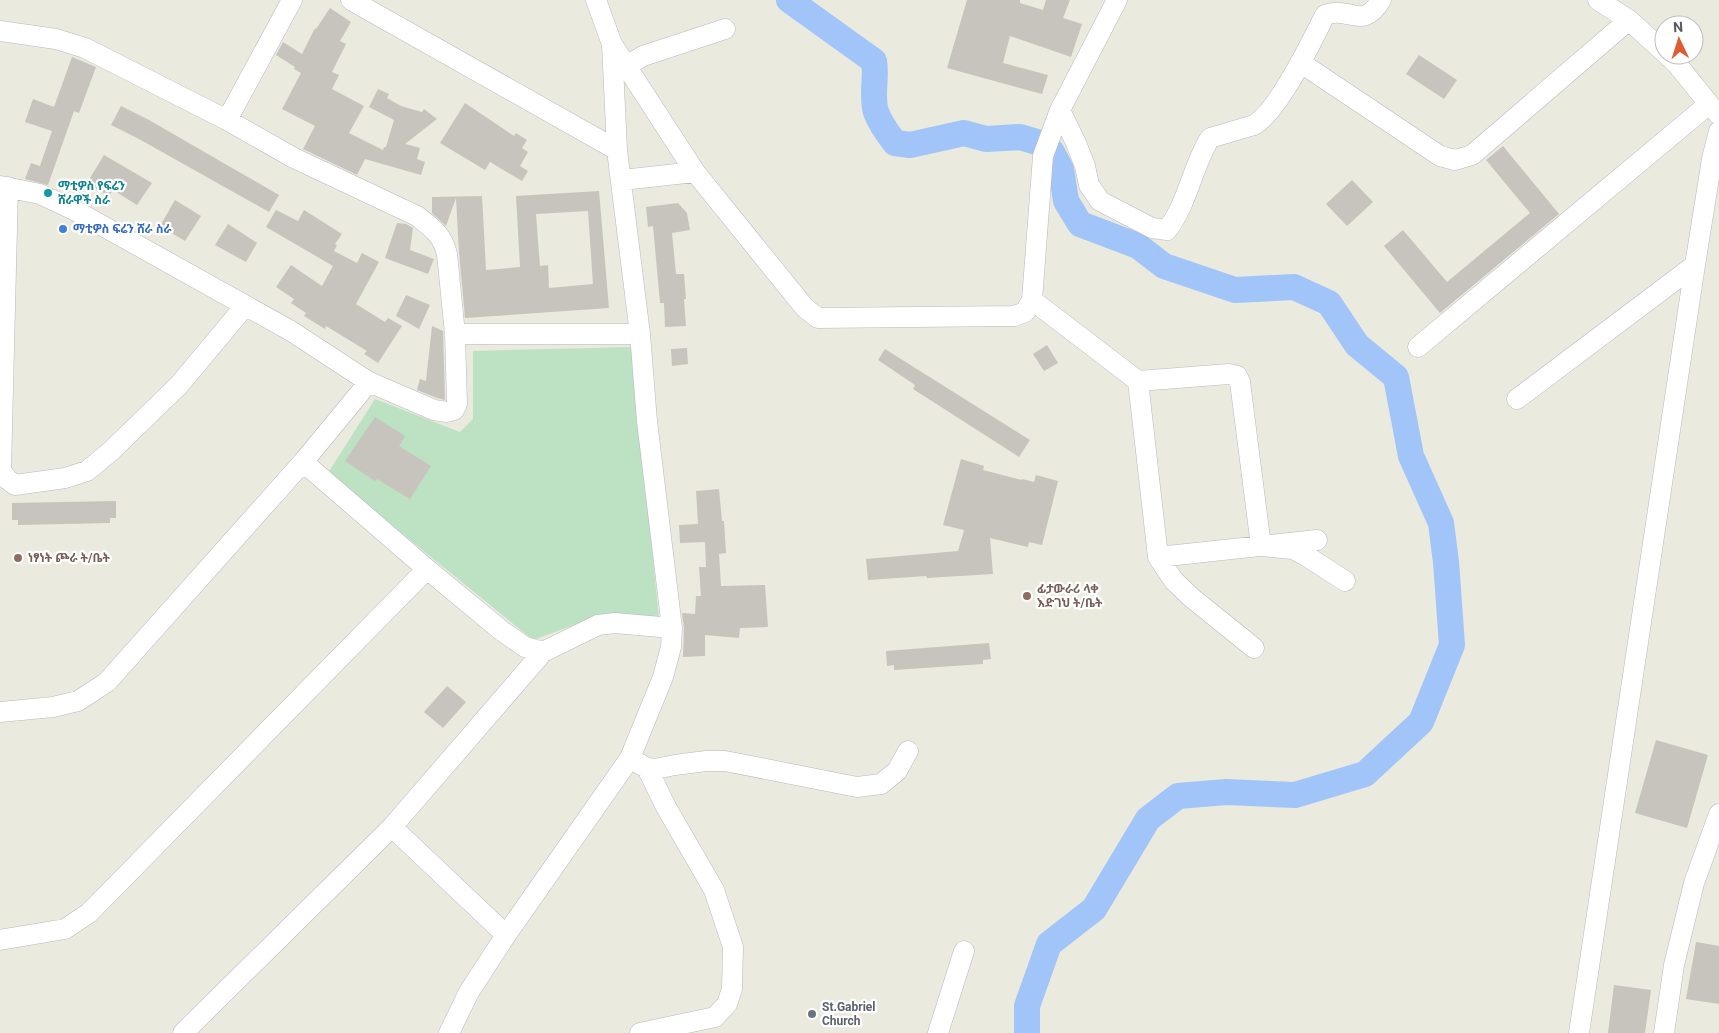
<svg xmlns="http://www.w3.org/2000/svg" width="1719" height="1033" font-family="Roboto,'Noto Sans Ethiopic',sans-serif">
<style>
.green{fill:#bce1c3}
.lines{fill:none;stroke-linecap:round;stroke-linejoin:round}
.river{stroke:#a1c4f9;stroke-width:26}
.building{fill:#c6c4bd;fill-rule:evenodd}
.minor-casing{stroke:#b7b8be;stroke-width:21}
.minor{stroke:#fff;stroke-width:20}
.culture-dot{fill:#0f9aa8;stroke:#fff;stroke-width:2}
.shop-dot{fill:#3f7fe0;stroke:#fff;stroke-width:2}
.education-dot{fill:#8d6e63;stroke:#fff;stroke-width:2}
.worship-dot{fill:#6b7280;stroke:#fff;stroke-width:2}
.labels{text-anchor:middle;dominant-baseline:central;stroke-width:4.5;stroke-linejoin:round;paint-order:stroke}
.culture-label{font-size:12px;font-weight:bold;fill:#0d838f;stroke:#fff;text-anchor:start}
.shop-label{font-size:12px;font-weight:bold;fill:#366cbe;stroke:#fff;text-anchor:start}
.education-label{font-size:12px;font-weight:bold;fill:#785e54;stroke:#fff;text-anchor:start}
.worship-label{font-size:12px;font-weight:bold;fill:#5b616d;stroke:#fff;text-anchor:start}
</style>
<rect width="100%" height="100%" fill="#ebeadf"/>
<path class="green" d="M632 347 659 619 604 614 533 640 328 473 375 399 460 432 473 419V351Z"/>
<g class="lines">
<path class="river" d="M789 0 874 61C877 77 871 96 876 112 880 123 888 134 895 143L910 145 964 133 986 139 1020 137 1040 143 1052 152 1061 169 1066 201 1080 224 1138 246 1164 266 1235 290 1294 287 1329 303 1357 345 1396 377 1411 456 1441 523 1446 562 1452 645 1421 722 1365 774 1295 795 1226 792 1178 796 1148 819 1094 909 1049 944 1027 1006V1033"/>
</g>
<path class="building" d="M967 0H1020V3L1043 10 1046 0H1070L1063 18 1082 24 1071 57 1010 36 1003 63 1048 75 1042 94 947 68Z
M330 8 351 22 340 41 346 44 332 72 339 75 332 89 364 106 349 133 383 150 384 147H386L394 120 369 107 378 89 389 94 387 98 401 106 422 112 424 109 437 119 405 144 420 148 417 159 425 162 421 175 365 159 357 175 303 149 315 126 282 109 301 73 294 69 295 67 276 55 283 42 302 54 315 28 316 29Z
M1419 55 1457 80 1444 99 1406 74Z
M72 57 96 67 79 113 74 111 48 185 25 179 31 163 40 166 52 131 25 122 33 99 54 107Z
M465 103 514 136 516 133 527 140 522 148 528 152 520 166 528 171 522 181 490 162 485 170 440 143Z
M121 106 149 120 279 195 269 212 139 139 111 125Z
M1503 146 1559 214 1440 313 1384 246 1403 230 1447 282 1530 213 1486 160Z
M104 155 152 183 137 205 113 190 109 196 87 183Z
M1352 180 1373 202 1347 226 1326 204Z
M599 191 609 308 465 318 459 252 456 198 446 226 432 213V197L482 196 486 270 520 267 516 196ZM588 211 593 284 549 288 548 265 540 266 536 214Z
M175 200 201 216 185 241 160 226Z
M678 203 687 213 690 230 672 233 676 274H684L686 299H684L686 326 665 327 664 303H660L653 226 648 227 646 207Z
M276 210 298 221 304 210 342 234 335 244 337 245 334 251 357 263 362 253 379 262 356 304 385 322 388 318 402 326 378 363 364 354 367 351 326 326 325 329 304 316 306 313 291 303 294 299 276 287 291 265 322 286 333 266 266 227Z
M397 223 406 224 413 228 410 250 434 259 428 274 385 258Z
M228 224 257 243 246 262 215 245Z
M406 295 430 305 419 329 396 316Z
M432 326 443 331 445 400 437 398 417 390 420 379 426 381Z
M1047 345 1058 363 1044 371 1033 354Z
M687 348 688 364 672 366 671 349Z
M885 349 1030 440 1019 457 913 389 915 385 878 360Z
M375 417 405 436 399 446 431 466 410 499 377 479 375 481 345 461Z
M961 459 984 466 983 470 1022 480V479L1034 482 1036 475 1058 481 1042 545 1029 542 1028 547 990 538 993 574 927 578 926 576 868 580 866 559 958 551 964 530 943 525Z
M719 489 722 521H724L726 553 719 554 721 586 765 585 768 627 740 628 739 638 705 635V656L683 657 684 628 682 613 695 614 696 596H701L699 567H706L705 542 680 543 679 525 698 524 696 491Z
M116 501V518H110V523L18 525V520H12V503Z
M989 643 991 659 983 660V664L894 670V665L887 666 886 651Z
M447 686 466 702 443 728 424 712Z
M1656 740 1708 755 1687 828 1635 813Z
M1696 942 1719 946V1004L1686 999Z
M1614 985 1651 990 1645 1033H1608Z"/>
<g class="lines">
<defs>
<path id="minor" d="M351 0 617 150 612 44 596 0
M1117 0 1060 110 1076 143 1085 166 1089 185 1100 201 1152 228 1167 230C1188 203 1192 167 1210 138L1254 125C1278 112 1312 41 1325 15 1349 5 1362 32 1381 0
M1598 0 1629 20 1664 52
M0 31 56 39 85 48 227 120 294 158 417 216C432 228 442 234 447 254L455 334H640
M612 44 695 172 805 308 818 318 1014 316 1025 312 1032 300 1043 156 1060 110
M1667 55 1676 63 1709 104
M1301 63 1440 156 1455 160 1472 155 1629 20
M627 66 643 56 725 29
M227 120 292 0
M622 180 695 172
M0 186 40 194 76 211 291 331 369 382 434 410 447 412 454 410 457 404 455 334
M8 187 1 470 7 479 15 485 65 478 87 471 111 451 179 385 245 306
M1032 300 1138 381 1158 557 1174 581 1192 598 1254 648
M1418 347 1709 104 1719 115
M1138 381 1229 374 1237 376 1240 382 1261 546 1293 549 1308 557 1345 581
M1517 399 1695 265
M303 462 427 569 502 631 525 647 543 652 598 625 615 623 672 628
M1158 557 1317 540
M0 712 53 707 78 701 107 682 303 462 369 382
M638 763 647 768 655 769 675 765 706 761H725L857 787 881 784 897 771 908 751
M392 827 506 935
M0 940 65 929 89 913 427 569
M183 1033 392 827 543 652
M449 1033 469 992 506 935 630 758 663 677 671 647 672 628 647 421 640 334 617 150
M640 1033 715 1017 727 1004 732 989 733 947 714 890 666 807 647 768
M938 1033 964 951
M1579 1033 1695 265 1712 159 1719 131
M1664 1033 1674 965 1694 883 1719 814"/>
</defs>
<use href="#minor" class="minor-casing"/>
<use href="#minor" class="minor"/>
</g>
<circle class="culture-dot" cx="48" cy="193" r="5"/>
<circle class="shop-dot" cx="63" cy="229" r="5"/>
<g class="education-dot">
<circle cx="18" cy="558" r="5"/>
<circle cx="1027" cy="596" r="5"/>
</g>
<circle class="worship-dot" cx="812" cy="1014" r="5"/>
<g class="labels">
<g class="culture-label">
<text x="58" y="186">ማቲዎስ የፍሬን<tspan x="58" dy="14">ሸራዋች ስራ</tspan></text>
</g>
<g class="shop-label">
<text x="73" y="229">ማቲዎስ ፍሬን ሸራ ስራ</text>
</g>
<g class="education-label">
<text x="28" y="558">ነፃነት ጮራ ት/ቤት</text>
<text x="1037" y="589">ፊታውራሪ ላቀ<tspan x="1037" dy="14">እድገህ ት/ቤት</tspan></text>
</g>
<g class="worship-label">
<text x="822" y="1007">St.Gabriel<tspan x="822" dy="14">Church</tspan></text>
</g>
</g>
<g transform="translate(1679 40) rotate(356)"><circle r="24" fill="#ffffff" stroke="#bcbdbf"/>
<path d="M0-4L9 19L0 12L-9 19Z" fill="#dd5c32"/>
<text y="-8" font-size="14" font-weight="bold" text-anchor="middle" fill="#585a60">N</text>
</g>
</svg>
